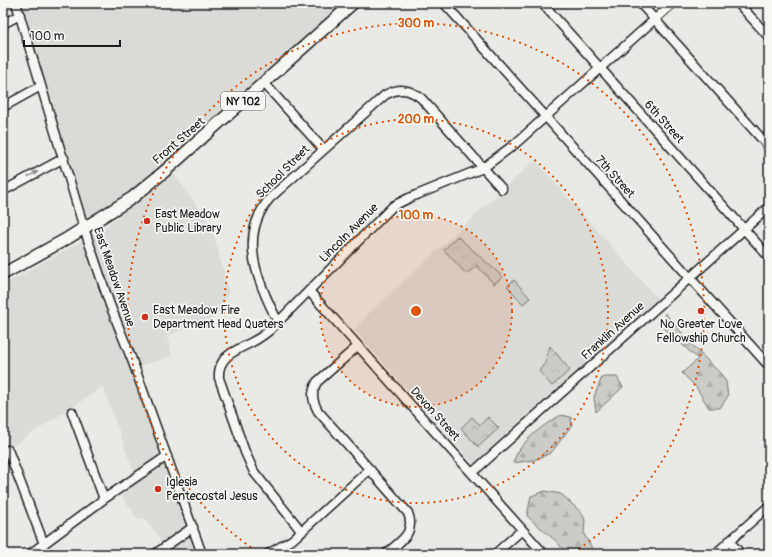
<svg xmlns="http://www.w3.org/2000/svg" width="772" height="557" font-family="Pangolin,sans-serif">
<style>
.built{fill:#dadad6}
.forest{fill:url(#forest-firs);stroke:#747472}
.park{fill:url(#park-crowns);stroke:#747472}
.garden{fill:#cbcbc7;stroke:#747472}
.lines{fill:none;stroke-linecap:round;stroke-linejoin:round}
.minor-casing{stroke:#1c1c1c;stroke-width:11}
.major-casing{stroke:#1c1c1c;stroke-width:14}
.minor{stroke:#f6f6f2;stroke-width:8}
.major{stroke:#f6f6f2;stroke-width:11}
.oneway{fill:#949492}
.ring{fill:none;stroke:#de560d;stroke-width:2;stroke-dasharray:2 4}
.poi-dot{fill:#c8321e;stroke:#f6f6f2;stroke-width:1.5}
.labels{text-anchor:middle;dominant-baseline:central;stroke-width:3.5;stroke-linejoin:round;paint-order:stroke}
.shield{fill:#f6f6f2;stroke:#5d5d5c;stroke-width:1}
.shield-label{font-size:11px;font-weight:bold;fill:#1c1c1c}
.street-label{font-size:12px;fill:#1c1c1c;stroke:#f6f6f2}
.poi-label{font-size:12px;fill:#1c1c1c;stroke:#f6f6f2;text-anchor:start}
.centre{fill:#de560d;stroke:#f6f6f2;stroke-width:2}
.ring-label{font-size:12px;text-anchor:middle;font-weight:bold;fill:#de560d;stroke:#f6f6f2;stroke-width:3.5;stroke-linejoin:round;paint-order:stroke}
</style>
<defs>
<pattern id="forest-firs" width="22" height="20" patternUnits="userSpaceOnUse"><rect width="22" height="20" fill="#cbcbc7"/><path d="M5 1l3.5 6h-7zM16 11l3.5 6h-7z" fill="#aeaeaa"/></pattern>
<pattern id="park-crowns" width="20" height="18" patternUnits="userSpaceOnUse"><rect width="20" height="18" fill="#cbcbc7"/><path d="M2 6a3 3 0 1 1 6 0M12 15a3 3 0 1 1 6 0" fill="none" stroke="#aeaeaa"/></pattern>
</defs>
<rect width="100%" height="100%" fill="#e9e9e5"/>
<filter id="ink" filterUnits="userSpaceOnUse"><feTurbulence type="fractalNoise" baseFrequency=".025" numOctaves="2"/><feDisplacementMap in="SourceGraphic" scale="8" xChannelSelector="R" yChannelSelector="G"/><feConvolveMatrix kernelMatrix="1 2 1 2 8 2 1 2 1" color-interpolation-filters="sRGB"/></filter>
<g filter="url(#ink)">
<path class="built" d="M16 3H353L165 171 84 228Z
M535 160 658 299 474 464 354 330 369 313Z
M174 174 212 227 229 292 213 318 167 336 172 356 139 366 207 554H158L160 538 143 518 139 520 121 495 137 481 103 387 3 452V285L101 230Z"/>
<path class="forest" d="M665 313 693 346 721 374 726 382 728 396 720 408H709L696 387 682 373 698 359 665 329Z
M602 377H617L623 387 596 412 594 397Z
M561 415 571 417 572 425 551 453 534 460 513 463C519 442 543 425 561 415Z
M545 491 561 494 582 513 585 520 584 534 595 554H567L557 542 527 516 531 496Z"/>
<path class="park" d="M457 236 503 277 494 284 477 266 466 274 444 250Z
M550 346 570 370 552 386 539 371 545 363Z
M472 417 480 425 488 417 499 428 478 447 461 428Z"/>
<path class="garden" d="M514 280 530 298 523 304 507 286Z"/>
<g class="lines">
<defs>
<path id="minor" d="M16 3 84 228 110 305 132 360 202 554
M444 3 769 366
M542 3 769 257
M640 3 769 147
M738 3 769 37
M3 24 20 15
M264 83 323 149
M3 107 41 86
M3 191 64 158
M309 291 544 554
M278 322C258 283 237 237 270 198L385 95C398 88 408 88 421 98L502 189
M358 346 317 382C311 393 312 400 318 411L408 513C416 534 400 541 386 554
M72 412 104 499
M8 450 44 544
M472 473 769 207
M302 532 254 472 245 452 219 378C217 355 238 350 254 341 260 338 265 334 270 330L393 206 409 198 483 168 515 144 673 3
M729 541 741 554
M40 547 45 554
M30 554 104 499 167 456
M155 554 193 527
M268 554 292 540 370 469
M495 554 522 530
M715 554 769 506"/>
<path id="major" d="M3 274 68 238 132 198 165 171 353 3"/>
</defs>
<use href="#minor" class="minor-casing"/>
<use href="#major" class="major-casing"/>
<use href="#minor" class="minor"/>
<use href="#major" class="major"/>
</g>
<defs><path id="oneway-solid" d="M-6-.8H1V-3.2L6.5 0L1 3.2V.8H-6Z"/></defs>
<use class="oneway" href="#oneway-solid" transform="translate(33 174) rotate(-28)"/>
</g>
<circle cx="416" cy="311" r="96" fill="#de560d" fill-opacity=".12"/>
<g class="ring">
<circle cx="416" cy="311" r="96"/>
<circle cx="416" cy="311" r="192"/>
<path d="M261 554A288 288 0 1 1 571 554"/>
</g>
<g class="poi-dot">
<circle cx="147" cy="221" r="4"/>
<circle cx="701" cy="311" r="4"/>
<circle cx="145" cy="317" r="4"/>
<circle cx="158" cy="489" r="4"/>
</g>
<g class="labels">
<rect class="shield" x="221" y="92" width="44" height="18" rx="3"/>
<g class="shield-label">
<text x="243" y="101">NY 102</text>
</g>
<g class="street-label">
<text transform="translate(664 122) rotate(48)">6th Street</text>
<text transform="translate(179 141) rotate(-41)">Front Street</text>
<text transform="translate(283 172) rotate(-45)">School Street</text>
<text transform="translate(615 177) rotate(48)">7th Street</text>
<text transform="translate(349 233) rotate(-45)">Lincoln Avenue</text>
<text transform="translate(114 277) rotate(71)">East Meadow Avenue</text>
<text transform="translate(613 331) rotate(-42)">Franklin Avenue</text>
<text transform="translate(435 414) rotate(48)">Devon Street</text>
</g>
<g class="poi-label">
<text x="155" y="214">East Meadow<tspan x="155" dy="14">Public Library</tspan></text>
<text x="153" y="310">East Meadow Fire<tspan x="153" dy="14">Department Head Quaters</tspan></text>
<text x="701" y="324" text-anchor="middle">No Greater Love<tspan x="701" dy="14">Fellowship Church</tspan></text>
<text x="166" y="482">Iglesia<tspan x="166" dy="14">Pentecostal Jesus</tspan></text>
</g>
</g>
<circle cx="416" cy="311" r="6" class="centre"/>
<g class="ring-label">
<text x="416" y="27">300 m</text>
<text x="416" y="123">200 m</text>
<text x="416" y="219">100 m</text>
</g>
<rect width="772" height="557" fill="none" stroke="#f6f6f2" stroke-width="16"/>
<rect x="8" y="8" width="756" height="541" fill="none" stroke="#1c1c1c" stroke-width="1.5" filter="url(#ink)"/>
<path d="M24 40v6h96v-6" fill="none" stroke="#1c1c1c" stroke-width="2"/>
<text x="30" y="40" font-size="12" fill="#1c1c1c" stroke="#f6f6f2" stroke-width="3" paint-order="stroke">100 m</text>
</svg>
